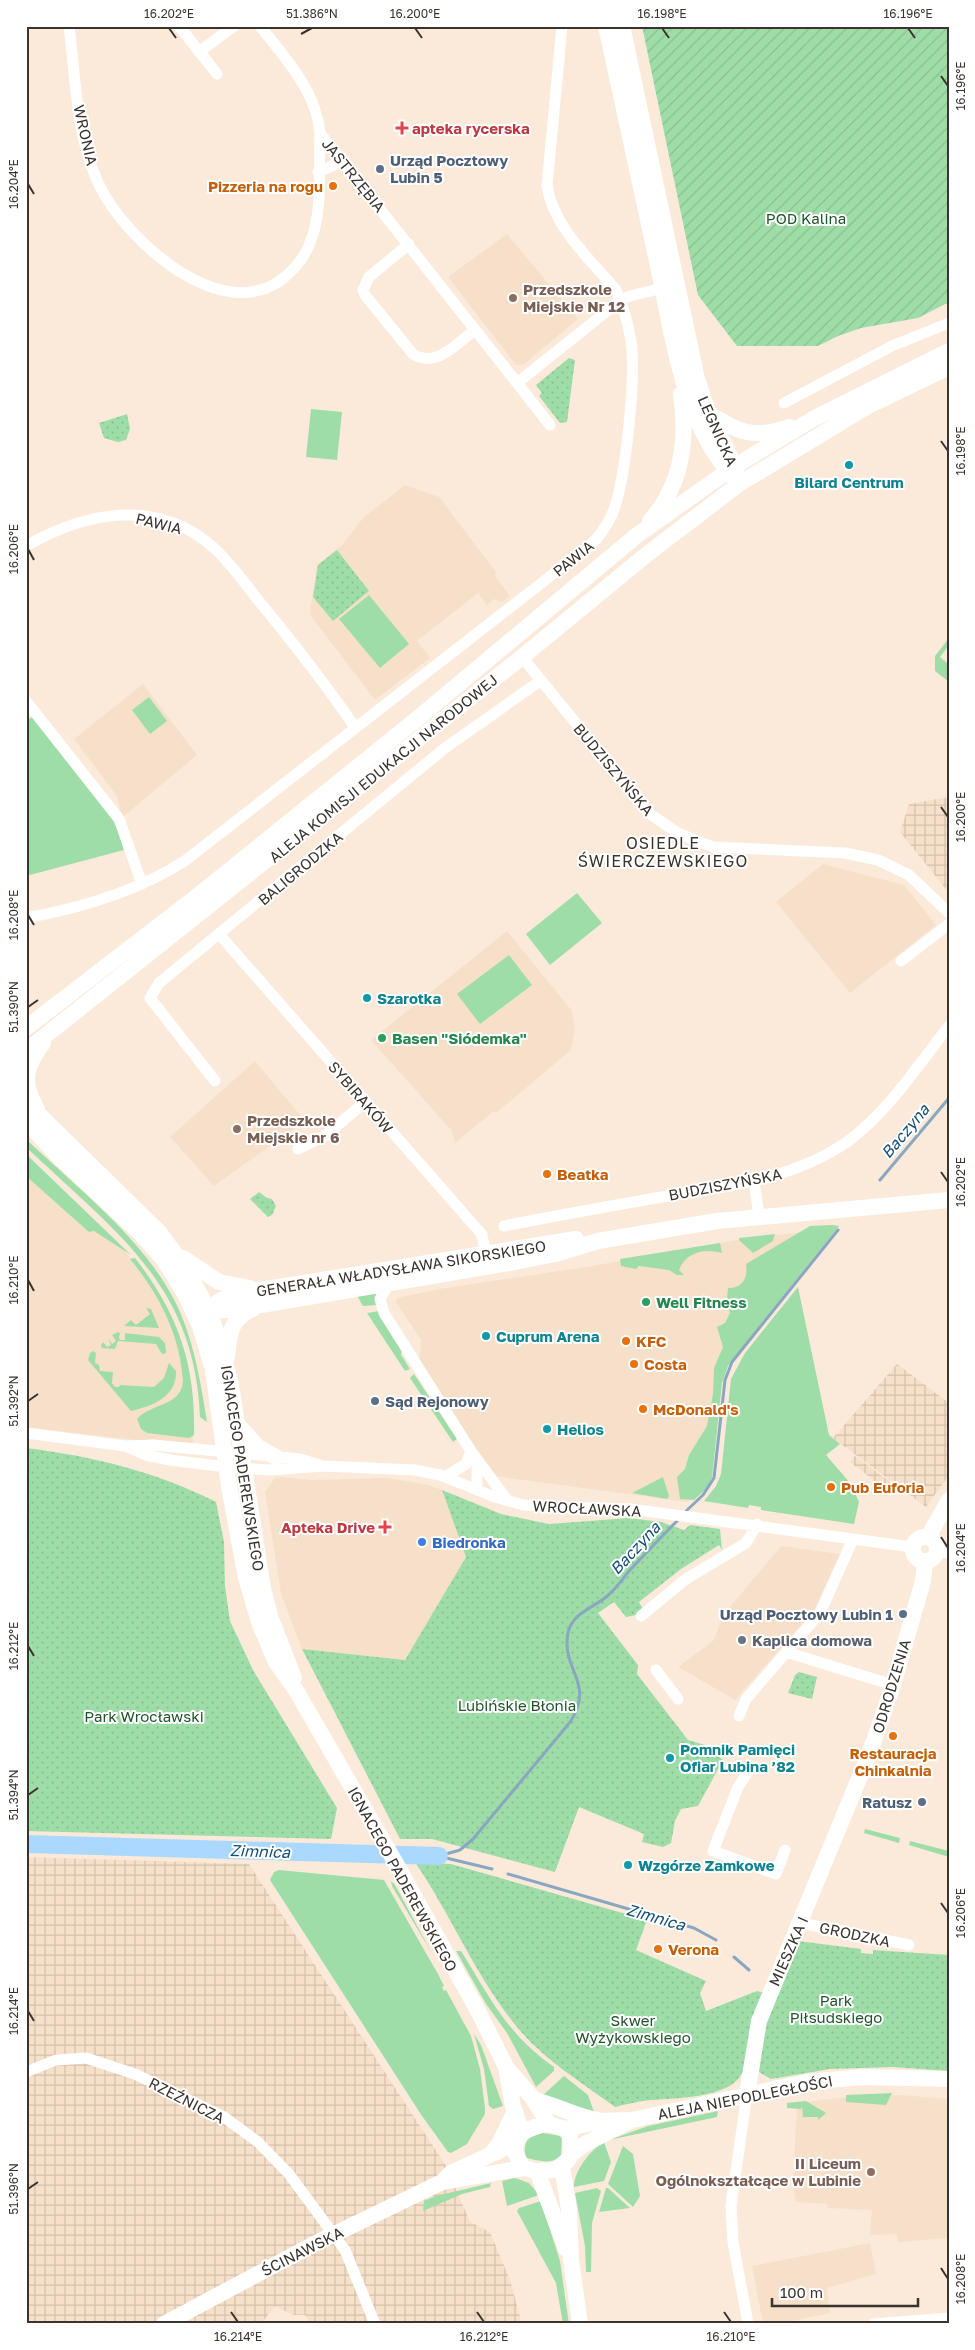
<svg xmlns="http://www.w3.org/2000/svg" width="975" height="2350" font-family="'Golos Text',sans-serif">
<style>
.built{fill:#f7e0c9}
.industrial{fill:url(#industrial-grid)}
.grass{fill:#9fdda8}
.park{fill:url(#park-dots)}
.garden{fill:url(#garden-furrows)}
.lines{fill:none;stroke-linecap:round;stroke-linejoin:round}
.stream{stroke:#89a7c0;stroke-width:3}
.river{stroke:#abd8fe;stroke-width:18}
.street{stroke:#fff;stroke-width:11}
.secondary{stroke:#fff;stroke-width:16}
.ticks{fill:none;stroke:#3b342e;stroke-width:2}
.health-dot{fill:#e0444e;stroke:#fff;stroke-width:2}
.service-dot{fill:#5c6f8a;stroke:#fff;stroke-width:2}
.food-dot{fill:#e8710a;stroke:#fff;stroke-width:2}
.education-dot{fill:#8d6e63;stroke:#fff;stroke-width:2}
.culture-dot{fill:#0f9aa8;stroke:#fff;stroke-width:2}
.leisure-dot{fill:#2e9e5b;stroke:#fff;stroke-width:2}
.shop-dot{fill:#3f7fe0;stroke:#fff;stroke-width:2}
.worship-dot{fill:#6b7280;stroke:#fff;stroke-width:2}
.labels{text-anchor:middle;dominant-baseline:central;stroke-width:4;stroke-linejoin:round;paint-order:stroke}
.health-label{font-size:15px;font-weight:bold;fill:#be3a42;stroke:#fff;text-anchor:start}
.street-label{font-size:15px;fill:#3b342e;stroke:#fff}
.service-label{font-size:15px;font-weight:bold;fill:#4e5e75;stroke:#fff;text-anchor:start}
.food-label{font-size:15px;font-weight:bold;fill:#c56008;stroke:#fff;text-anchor:start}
.park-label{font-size:15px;fill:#1f542b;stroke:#fff}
.education-label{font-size:15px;font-weight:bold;fill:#785e54;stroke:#fff;text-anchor:start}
.culture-label{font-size:15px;font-weight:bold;fill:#0d838f;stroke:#fff;text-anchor:start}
.leisure-label{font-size:15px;font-weight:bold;fill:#27864d;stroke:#fff;text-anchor:start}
.shop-label{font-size:15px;font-weight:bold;fill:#366cbe;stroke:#fff;text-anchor:start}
.worship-label{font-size:15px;font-weight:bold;fill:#5b616d;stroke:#fff;text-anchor:start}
.neighbourhood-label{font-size:16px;letter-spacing:1px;fill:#3b342e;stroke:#fff}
.water-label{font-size:16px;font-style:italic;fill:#134e76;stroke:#fff}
.neatline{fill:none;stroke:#3b342e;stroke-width:2}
.ticks-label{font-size:12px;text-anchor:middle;fill:#3b342e}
</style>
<defs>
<pattern id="industrial-grid" width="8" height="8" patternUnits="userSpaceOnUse" patternTransform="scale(1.25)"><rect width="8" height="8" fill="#f7e0c9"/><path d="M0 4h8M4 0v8" fill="none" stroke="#d5c1ad"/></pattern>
<pattern id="park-dots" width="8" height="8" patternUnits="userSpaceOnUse" patternTransform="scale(1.25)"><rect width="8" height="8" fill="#9fdda8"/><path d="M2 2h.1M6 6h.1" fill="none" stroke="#8abe91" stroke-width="1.8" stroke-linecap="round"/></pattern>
<pattern id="garden-furrows" width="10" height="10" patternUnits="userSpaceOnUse" patternTransform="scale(1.25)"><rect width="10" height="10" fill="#9fdda8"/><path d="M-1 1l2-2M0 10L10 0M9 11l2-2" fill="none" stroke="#8abe91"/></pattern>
</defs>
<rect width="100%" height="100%" fill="#fbead9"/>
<path class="built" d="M507 234 578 319 523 365H516L448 277Z
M405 485 439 497 496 572 495 576 510 596 502 602 494 599 487 605 478 593 417 641 430 658 375 700 311 616 310 612 317 565 343 544 364 517Z
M143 684 197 755 124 816 120 811 117 796 74 739Z
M823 864 904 885 936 925 850 993 776 902Z
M507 931 572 1011 575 1029 571 1050 496 1113 494 1111 455 1143 452 1131 371 1040Z
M255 1061 305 1121 214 1186 170 1137Z
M26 1159 105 1231 147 1275 172 1319 192 1390 193 1447 26 1427Z
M822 1230 725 1357 699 1490 687 1502 494 1476 422 1365 419 1360 421 1340 396 1302 397 1298 439 1289 592 1266 743 1239Z
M282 1477 310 1480 387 1478 429 1485 442 1490 466 1557 405 1661 302 1649 281 1594 265 1492 275 1478Z
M781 1546 840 1554 814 1610 735 1700 678 1667 713 1641 725 1613Z
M901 2095 949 2099V2238L898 2242 897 2234 870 2235 872 2210 828 2208 827 2204 796 2202 793 2186 797 2103 847 2097Z
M870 2243 876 2274 827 2288 830 2313 777 2324H763L752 2266Z"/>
<path class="industrial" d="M949 797V893L900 832 909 804Z
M897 1364 949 1403V1475L926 1507 833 1438Z
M855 1456 897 1487 892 1494 850 1462Z
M26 1857 249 1864 446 2166 470 2222 490 2232 510 2280 522 2324H310L305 2315H293L275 2306 261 2324H26Z"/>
<path class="grass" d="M311 409 342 412 337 460 306 457Z
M369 595 409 644 380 668 339 619Z
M949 638V645L940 657 947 663 949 662V682L935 671V656Z
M149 697 167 721 150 734 132 710Z
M32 717 116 822 124 850 26 876V721Z
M577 893 602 923 550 965 526 934Z
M509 955 532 985 480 1024 457 994Z
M26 1139C79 1190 150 1243 180 1312 195 1347 201 1384 207 1422L200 1417C195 1284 115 1232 26 1147Z
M26 1154 131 1255 94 1231 89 1232 26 1176Z
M832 1225 839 1226 728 1366 722 1383 712 1478 708 1487 694 1500 680 1499 677 1477 685 1469 689 1455 707 1426 713 1394 714 1368 723 1347 717 1327 725 1323 730 1313 727 1299 728 1288C743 1288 748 1278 746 1264L810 1226Z
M775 1234 773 1241 753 1253 739 1240V1238Z
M720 1243 722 1253C705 1248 686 1252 679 1270L684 1275H677L669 1270 639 1266 636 1269 621 1266 620 1259Z
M135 1258C178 1313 196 1365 194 1435L189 1438 147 1433 141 1429 137 1419C151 1403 181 1407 183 1381 180 1335 159 1294 130 1259Z
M798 1287 829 1435 840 1444 826 1455 851 1484 859 1502 854 1524 761 1510V1507L749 1505 748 1508 704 1501 716 1486 721 1474 731 1379 745 1353Z
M376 1293V1305L363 1306 356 1294Z
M146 1308 151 1309 159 1328 124 1326 131 1320 136 1325 150 1314Z
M379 1311 402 1348 401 1355 410 1369 405 1371 367 1313Z
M118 1332 120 1333 119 1337 120 1340H125V1333L159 1337 165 1343 166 1353 162 1354 156 1344 118 1341 115 1349 102 1348 101 1345 103 1342 107 1347 111 1345 108 1338 112 1344 116 1341 112 1335Z
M93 1351 96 1353 95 1363 99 1365 100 1371 113 1372 112 1383 115 1387H119L120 1385 154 1387 164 1378 169 1363 176 1371C177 1396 154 1406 131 1411L88 1360 90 1353Z
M414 1374 457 1439 453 1442 410 1378Z
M663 1477 669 1496 667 1499 632 1493Z
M865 1829 900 1838 899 1843 864 1833Z
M910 1841 949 1851V1857L909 1845Z
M279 1870 384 1880 438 1974 444 1986 442 1987 444 1991 446 1990 471 2036 480 2069 485 2108V2114L467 2144 451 2153 448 2152 422 2116 270 1880 274 1872Z
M391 1881 395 1885 433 1955 392 1886Z
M456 1951H461C491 1999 506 2033 554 2067V2071L536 2087 507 2033 486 2004Z
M474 2034 481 2045 503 2106 493 2109 489 2106 484 2069Z
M564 2076 588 2095 594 2112 543 2095Z
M892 2093 886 2105 846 2102V2095Z
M806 2101 826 2113 818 2120V2117H803L802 2106 801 2109 787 2108V2103Z
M718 2111 717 2117 609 2140 648 2126Z
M543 2133 562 2136 561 2155C551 2166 539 2160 526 2158 522 2142 528 2136 543 2133Z
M604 2142 611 2162 604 2181 574 2187C574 2171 590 2150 604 2142Z
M623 2146 633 2154 640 2196 633 2207 608 2184Z
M515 2178 529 2183 539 2195 507 2206 502 2181Z
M491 2183 490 2187 462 2194 423 2211 424 2201 436 2196Z
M597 2188 601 2191 592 2223 591 2272H586L585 2246 575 2193Z
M606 2188H608L630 2208 599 2212Z
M541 2201 560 2261 569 2324H563L556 2283 517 2211 519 2208Z"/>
<path class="park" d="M569 358 575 360 567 422 560 423 539 396 542 393 536 385Z
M127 414 130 429 126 440 118 442 104 438 99 423Z
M337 550 369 591 333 621 313 597 318 565Z
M259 1192 267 1198 272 1199 276 1206 272 1215 268 1217 250 1199Z
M26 1448C92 1456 157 1472 216 1502L224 1542 225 1586 230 1621 253 1670 337 1808 331 1839 26 1831Z
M442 1490 501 1514 549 1524 629 1518 661 1522 684 1530 690 1525 720 1529 722 1550 719 1545 681 1569 639 1602 643 1609 636 1615 626 1617 614 1602 598 1613 638 1665 637 1674 688 1740 705 1745 723 1760 698 1806 681 1809 675 1821 671 1843 663 1847 642 1842 644 1834 579 1807 555 1872 432 1839H400L302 1649 405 1660 466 1557Z
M799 1672 817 1677 812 1699 788 1693 795 1675Z
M415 1862 451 1864 647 1920 636 1950 706 1981 700 1993 706 2011 757 1991 764 1993C758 2013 751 2059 741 2075 728 2098 676 2098 652 2100 640 2101 627 2104 615 2107 581 2082 543 2059 517 2027 476 1977 451 1915 415 1862Z
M798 1941 861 1949V1953L873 1954V1950L949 1955V2071L893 2067 830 2069 771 2079 759 2072 765 2019Z"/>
<path class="garden" d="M642 26H949V302L918 318 861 328 838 336 818 346H737L698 295Z"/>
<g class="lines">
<path class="stream" d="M880 1180 949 1098
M684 1513 703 1495 714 1478 725 1380 732 1362 838 1230
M439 1856 460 1850 473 1839 571 1721C595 1681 561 1671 568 1633 572 1613 593 1608 606 1597 615 1590 622 1580 629 1571 646 1553 663 1535 680 1518
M442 1857 492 1869
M508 1874 694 1928 716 1940
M734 1957 749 1970"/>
<path class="river" d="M26 1844 439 1856"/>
<path class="street" d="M69 26C76 82 76 146 105 196 135 246 221 323 281 280 293 271 303 260 309 245 324 212 318 169 320 133
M179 26 217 74
M260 26C285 58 316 90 320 133L550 425
M199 52 234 26
M318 172 343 161
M409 244 369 277 363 290 365 295 413 354C436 369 457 343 475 330
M517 383 621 300 630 296 663 288
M784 403 892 346 949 323
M26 546C85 512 158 497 214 548 232 564 247 587 263 606 295 645 326 685 355 727
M522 657 650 814 678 833 713 847 845 853 878 860 909 875 949 913
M26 701 119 819 142 884
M26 918C81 908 139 891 186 860L589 546C600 537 607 526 613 512 626 479 636 377 631 341 628 324 623 305 616 290 589 258 554 228 547 186L562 26
M219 934 478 1230 482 1235 487 1261
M901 961 949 924
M215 1081 150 998 159 983 445 748 540 681
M298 1149 326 1135 365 1102
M754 1182 759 1215
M504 1226C554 1216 605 1207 656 1198 722 1187 790 1181 847 1142 888 1112 918 1065 949 1026
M389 1284 380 1299 384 1313 471 1451 508 1501
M26 1433 125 1446 154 1445 300 1459 320 1465
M125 1446 146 1455 170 1460 226 1467 270 1470 324 1466 415 1470 440 1475 492 1496 523 1505 548 1507 631 1509 912 1547
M445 1477 466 1464 471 1451
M477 1490V1459
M937 1551 949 1553
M641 1616 686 1579 746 1543 757 1524
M786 1652 893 1685
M656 1670 678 1699
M739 1716 746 1699 820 1613 853 1539
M749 1770 738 1787 713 1851 776 1874 785 1850
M801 1923 909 1945
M26 2072 56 2060 86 2058 135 2074 224 2117 258 2142 289 2174 345 2250 375 2324
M747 2094 731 2206 733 2242 748 2324
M873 2324 949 2318"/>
<path class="secondary" d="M606 26C622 102 639 177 655 252 672 327 680 420 734 478
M622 26 697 379 709 414 735 466 737 474
M710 414C739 433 755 439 789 427
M650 521C682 485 688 440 681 394
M26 1028 196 897 417 719 636 536 735 466 813 419 949 351
M26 1051 522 657 646 555 739 484 868 406 949 367
M26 1102 159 1232 184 1266 202 1298 217 1333 231 1385 263 1589 271 1619 294 1678
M37 1109C21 1082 25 1067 43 1043
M26 1121 61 1159 139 1232 164 1260 185 1294 200 1326 213 1370 229 1486 246 1578 260 1625 276 1662 297 1692 398 1867 477 2009 506 2067 531 2096 549 2124
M183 1258 219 1282 250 1288
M188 1299 207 1309 216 1311 261 1305 510 1263 555 1254 598 1241 717 1221 949 1200
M210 1307 223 1299 260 1290 576 1239
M227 1357C230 1332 229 1320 254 1308
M239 1426 258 1447 276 1457
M913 1549a12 12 0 1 1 24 0a12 12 0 1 1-24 0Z
M928 1537 949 1500
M506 2067 513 2106 522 2132
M747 2094 759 2021 870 1752 893 1685 923 1581 925 1562
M534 2100C557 2105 574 2116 597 2120
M565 2129 599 2121 632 2120 807 2082 862 2077 949 2079
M491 2154 499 2144 515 2111
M571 2154 585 2144 630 2121
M562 2166 569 2210 571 2260 580 2324
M537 2171 566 2249
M442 2182 451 2173 516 2143
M164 2324 312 2245 442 2182 523 2168 537 2171 556 2170 568 2160 571 2154 570 2136 565 2129 549 2124 540 2125 522 2132 516 2143 515 2152 523 2168"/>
</g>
<path class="ticks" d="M169 28 176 38M415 28 422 38M662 28 669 38M908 28 915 38M301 34 312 28M941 76 948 86M28 184 34 194M941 441 948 451M28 549 34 560M941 807 948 817M28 915 34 925M28 1007 38 1000M941 1172 948 1182M28 1280 34 1291M28 1401 38 1394M941 1537 948 1548M28 1646 34 1656M28 1795 38 1788M941 1903 948 1913M28 2011 34 2021M28 2189 38 2182M941 2268 948 2279M231 2312 238 2322M477 2312 484 2322M724 2312 731 2322"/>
<g class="health-dot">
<path d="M399.5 120.5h5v5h5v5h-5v5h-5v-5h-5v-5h5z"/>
<path d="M382.5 1519.5h5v5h5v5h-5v5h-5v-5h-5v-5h5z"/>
</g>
<g class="service-dot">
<circle cx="380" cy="169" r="5"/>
<circle cx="375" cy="1401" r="5"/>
<circle cx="903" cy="1614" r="5"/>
<circle cx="922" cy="1802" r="5"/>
</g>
<g class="food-dot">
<circle cx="333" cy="186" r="5"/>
<circle cx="547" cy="1174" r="5"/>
<circle cx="626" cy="1341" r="5"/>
<circle cx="634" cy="1364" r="5"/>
<circle cx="643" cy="1409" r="5"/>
<circle cx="831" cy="1487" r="5"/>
<circle cx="893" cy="1736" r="5"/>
<circle cx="658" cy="1949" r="5"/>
</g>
<g class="education-dot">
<circle cx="513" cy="298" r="5"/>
<circle cx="237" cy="1129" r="5"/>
<circle cx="871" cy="2172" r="5"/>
</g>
<g class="culture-dot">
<circle cx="849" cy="465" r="5"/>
<circle cx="367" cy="998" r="5"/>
<circle cx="486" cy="1336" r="5"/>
<circle cx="547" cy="1429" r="5"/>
<circle cx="670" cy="1758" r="5"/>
<circle cx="628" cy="1865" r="5"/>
</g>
<g class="leisure-dot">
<circle cx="382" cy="1038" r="5"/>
<circle cx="646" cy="1302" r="5"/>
</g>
<circle class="shop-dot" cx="422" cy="1542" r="5"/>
<circle class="worship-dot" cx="742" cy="1640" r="5"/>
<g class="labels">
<g class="health-label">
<text x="412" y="128">apteka rycerska</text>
<text x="375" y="1527" text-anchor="end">Apteka Drive</text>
</g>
<g class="street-label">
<text transform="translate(86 135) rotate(77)">WRONIA</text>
<text transform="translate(354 175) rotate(51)">JASTRZĘBIA</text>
<text transform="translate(718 431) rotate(66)">LEGNICKA</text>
<text transform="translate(159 523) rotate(14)">PAWIA</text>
<text transform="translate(573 558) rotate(-39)">PAWIA</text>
<text transform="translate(383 768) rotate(-39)">ALEJA KOMISJI EDUKACJI NARODOWEJ</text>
<text transform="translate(614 769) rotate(50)">BUDZISZYŃSKA</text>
<text transform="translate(300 868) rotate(-40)">BALIGRODZKA</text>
<text transform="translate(361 1097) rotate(49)">SYBIRAKÓW</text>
<text transform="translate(725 1184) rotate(-11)">BUDZISZYŃSKA</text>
<text transform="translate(401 1268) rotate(-9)">GENERAŁA WŁADYSŁAWA SIKORSKIEGO</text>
<text transform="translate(243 1468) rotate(81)">IGNACEGO PADEREWSKIEGO</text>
<text transform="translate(587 1508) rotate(3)">WROCŁAWSKA</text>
<text transform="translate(891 1686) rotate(-73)">ODRODZENIA</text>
<text transform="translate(403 1879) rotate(61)">IGNACEGO PADEREWSKIEGO</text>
<text transform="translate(855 1934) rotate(12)">GRODZKA</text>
<text transform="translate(788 1951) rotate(-66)">MIESZKA I</text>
<text transform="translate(745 2097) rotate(-11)">ALEJA NIEPODLEGŁOŚCI</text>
<text transform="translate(187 2100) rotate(27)">RZEŹNICZA</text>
<text transform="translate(302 2251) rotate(-27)">ŚCINAWSKA</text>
</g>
<g class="service-label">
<text x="390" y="160">Urząd Pocztowy<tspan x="390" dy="17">Lubin 5</tspan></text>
<text x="385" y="1401">Sąd Rejonowy</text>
<text x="893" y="1614" text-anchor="end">Urząd Pocztowy Lubin 1</text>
<text x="912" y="1802" text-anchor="end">Ratusz</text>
</g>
<g class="food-label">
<text x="323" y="186" text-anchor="end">Pizzeria na rogu</text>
<text x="557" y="1174">Beatka</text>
<text x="636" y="1341">KFC</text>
<text x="644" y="1364">Costa</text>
<text x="653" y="1409">McDonald's</text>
<text x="841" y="1487">Pub Euforia</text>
<text x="893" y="1753" text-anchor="middle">Restauracja<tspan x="893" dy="17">Chinkalnia</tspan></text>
<text x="668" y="1949">Verona</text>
</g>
<g class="park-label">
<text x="806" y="218">POD Kalina</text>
<text x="517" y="1705">Lubińskie Błonia</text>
<text x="144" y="1716">Park Wrocławski</text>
<text x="836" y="2000">Park<tspan x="836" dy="17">Piłsudskiego</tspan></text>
<text x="633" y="2020">Skwer<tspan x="633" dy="17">Wyżykowskiego</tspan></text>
</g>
<g class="education-label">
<text x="523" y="289">Przedszkole<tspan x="523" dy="17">Miejskie Nr 12</tspan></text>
<text x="247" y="1120">Przedszkole<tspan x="247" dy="17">Miejskie nr 6</tspan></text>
<text x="861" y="2163" text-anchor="end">II Liceum<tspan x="861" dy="17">Ogólnokształcące w Lubinie</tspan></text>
</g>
<g class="culture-label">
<text x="849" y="482" text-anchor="middle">Bilard Centrum</text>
<text x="377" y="998">Szarotka</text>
<text x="496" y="1336">Cuprum Arena</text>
<text x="557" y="1429">Helios</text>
<text x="680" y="1749">Pomnik Pamięci<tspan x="680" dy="17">Ofiar Lubina ’82</tspan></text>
<text x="638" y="1865">Wzgórze Zamkowe</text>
</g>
<g class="leisure-label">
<text x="392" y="1038">Basen "Siódemka"</text>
<text x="656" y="1302">Well Fitness</text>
</g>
<g class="shop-label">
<text x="432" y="1542">Biedronka</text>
</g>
<g class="worship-label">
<text x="752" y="1640">Kaplica domowa</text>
</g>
<g class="neighbourhood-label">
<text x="663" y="843">OSIEDLE<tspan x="663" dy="18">ŚWIERCZEWSKIEGO</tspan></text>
</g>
<g class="water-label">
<text transform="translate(905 1131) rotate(-50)">Baczyna</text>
<text transform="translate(635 1548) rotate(-47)">Baczyna</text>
<text transform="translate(260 1851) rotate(2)">Zimnica</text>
<text transform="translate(656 1917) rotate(16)">Zimnica</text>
</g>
</g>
<rect width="975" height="2350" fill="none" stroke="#ffffff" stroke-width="55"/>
<path d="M772 2298v8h146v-8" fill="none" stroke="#3b342e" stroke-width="2.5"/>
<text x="780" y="2298" font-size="15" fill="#3b342e" stroke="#ffffff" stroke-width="4" paint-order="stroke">100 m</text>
<rect x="28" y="28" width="920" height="2294" class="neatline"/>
<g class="ticks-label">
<text x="169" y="18">16.202°E</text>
<text x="312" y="18">51.386°N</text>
<text x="415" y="18">16.200°E</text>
<text x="662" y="18">16.198°E</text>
<text x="908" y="18">16.196°E</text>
<text transform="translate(961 86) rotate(-90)" y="4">16.196°E</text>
<text transform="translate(14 184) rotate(-90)" y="4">16.204°E</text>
<text transform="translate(961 451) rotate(-90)" y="4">16.198°E</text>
<text transform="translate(14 549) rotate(-90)" y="4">16.206°E</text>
<text transform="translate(961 817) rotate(-90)" y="4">16.200°E</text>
<text transform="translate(14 915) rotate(-90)" y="4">16.208°E</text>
<text transform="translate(14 1007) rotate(-90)" y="4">51.390°N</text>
<text transform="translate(961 1182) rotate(-90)" y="4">16.202°E</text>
<text transform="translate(14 1280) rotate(-90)" y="4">16.210°E</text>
<text transform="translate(14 1401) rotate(-90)" y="4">51.392°N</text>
<text transform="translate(961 1548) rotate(-90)" y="4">16.204°E</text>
<text transform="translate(14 1646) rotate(-90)" y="4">16.212°E</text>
<text transform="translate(14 1795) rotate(-90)" y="4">51.394°N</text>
<text transform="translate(961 1913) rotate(-90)" y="4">16.206°E</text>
<text transform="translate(14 2011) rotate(-90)" y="4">16.214°E</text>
<text transform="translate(14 2189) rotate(-90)" y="4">51.396°N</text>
<text transform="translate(961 2279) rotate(-90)" y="4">16.208°E</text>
<text x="238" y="2341">16.214°E</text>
<text x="484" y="2341">16.212°E</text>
<text x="731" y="2341">16.210°E</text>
</g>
</svg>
